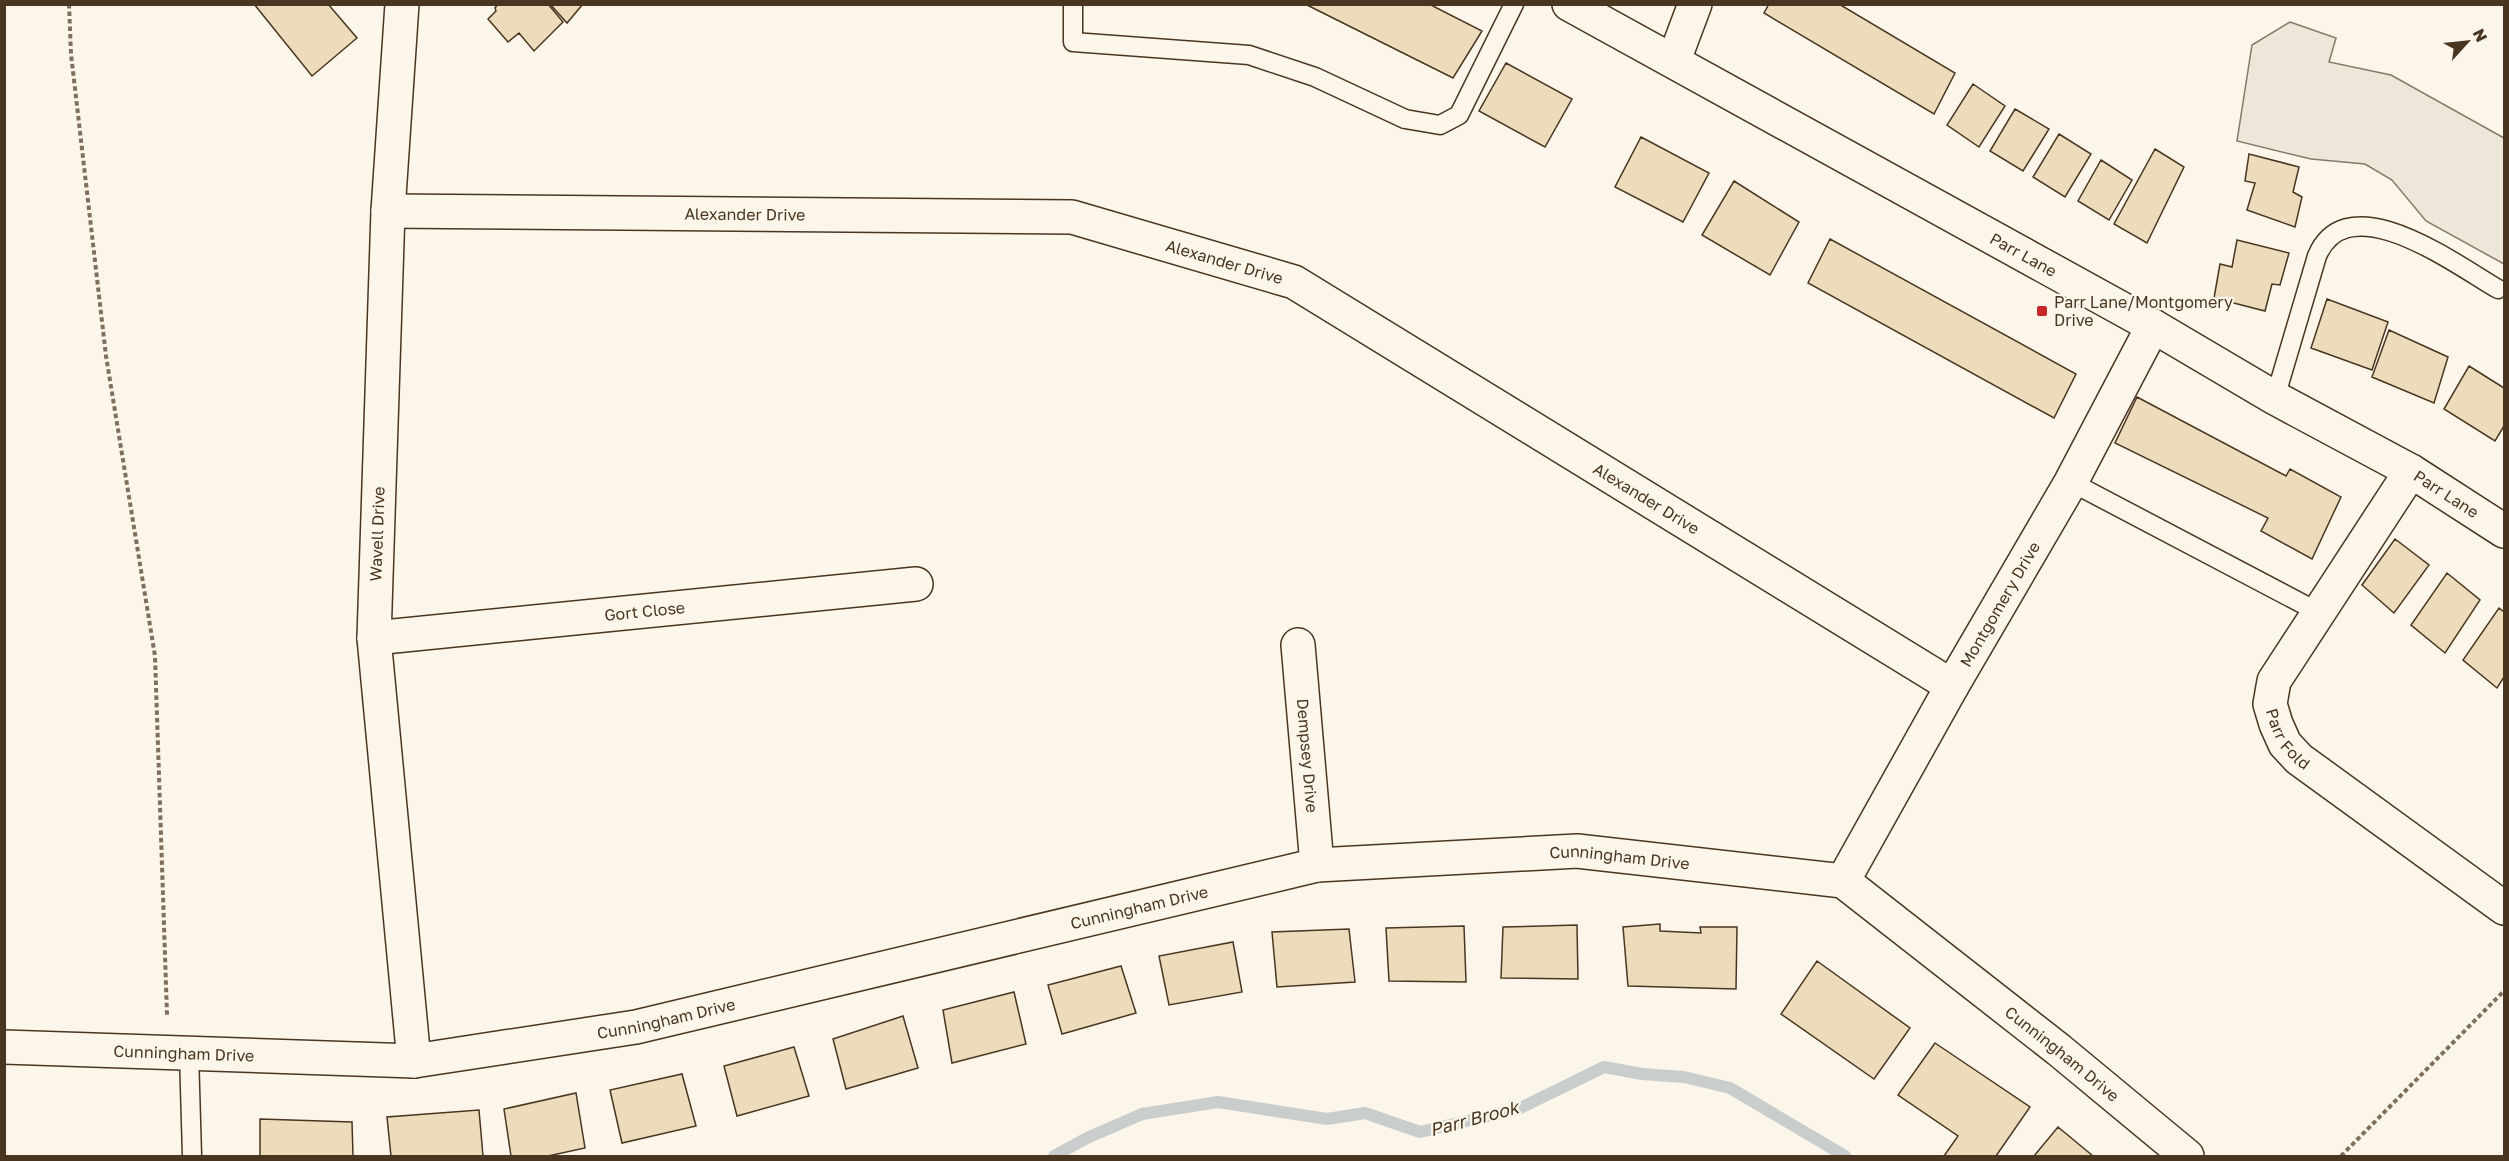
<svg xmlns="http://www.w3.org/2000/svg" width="2509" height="1161" font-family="'Golos Text',sans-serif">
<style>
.parking{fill:#ede7d9;stroke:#887966;stroke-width:1.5}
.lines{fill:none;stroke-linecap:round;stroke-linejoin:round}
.stream{stroke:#c9cecd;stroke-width:12}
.building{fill:#ecdcbc;stroke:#4a3520;stroke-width:1.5}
.service-casing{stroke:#4a3520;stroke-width:21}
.minor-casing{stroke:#4a3520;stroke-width:36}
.tertiary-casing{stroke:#4a3520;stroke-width:36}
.path{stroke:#7f6f5c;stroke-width:4;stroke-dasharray:4.5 3;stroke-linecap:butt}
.service{stroke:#fbf6e9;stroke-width:18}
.minor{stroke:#fbf6e9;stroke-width:33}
.tertiary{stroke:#fbf6e9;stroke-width:33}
.poi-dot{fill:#c62828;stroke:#fbf6e9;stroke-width:2}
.labels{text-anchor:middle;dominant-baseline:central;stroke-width:4.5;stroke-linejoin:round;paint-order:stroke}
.street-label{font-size:16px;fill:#4a3520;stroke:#fbf6e9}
.poi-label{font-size:16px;fill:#4a3520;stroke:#fbf6e9;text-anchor:start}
.water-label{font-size:18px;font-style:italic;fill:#4a3520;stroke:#fbf6e9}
</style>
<rect width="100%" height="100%" fill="#fbf6e9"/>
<path class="parking" d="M2290 22 2336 38 2329 62 2391 75 2504 138V264L2426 221 2392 180 2365 164 2311 159 2237 141 2252 45Z"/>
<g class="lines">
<path class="stream" d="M1054 1156 1087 1138 1142 1114 1218 1102 1327 1119 1365 1113 1420 1132 1518 1109 1604 1067 1642 1074 1684 1077 1730 1088 1845 1156"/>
</g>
<path class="building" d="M254 4H328L357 38 312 76Z
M498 4H548L563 22 534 51 519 33 508 42 488 19 496 11 495 8Z
M550 4H583L567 23Z
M1305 4H1429L1482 31 1453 78Z
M1769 4H1839L1955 73 1934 114 1764 13Z
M1506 63 1572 99 1545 147 1479 111Z
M1973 84 2005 106 1979 147 1947 125Z
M2015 109 2049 129 2023 171 1990 151Z
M2059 134 2091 154 2065 197 2033 177Z
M1641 137 1709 173 1683 222 1615 187Z
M2155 149 2184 167 2147 243 2114 224Z
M2249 154 2299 167 2293 192 2302 197 2295 227 2247 210 2255 183 2245 181Z
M2101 160 2132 180 2109 220 2078 201Z
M1734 181 1799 222 1770 275 1702 235Z
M1830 239 2076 374 2054 418 1808 283Z
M2237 240 2289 253 2280 285 2272 284 2265 311 2214 298 2220 264 2232 267Z
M2327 299 2388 322 2372 370 2311 348Z
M2389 330 2448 357 2434 403 2372 377Z
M2469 366 2504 388V426L2495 441 2444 409Z
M2137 397 2286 476 2290 469 2341 497 2312 559 2261 531 2268 518 2115 443Z
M2395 539 2429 565 2394 613 2362 585Z
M2447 573 2480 600 2445 653 2411 625Z
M2499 608 2504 612V677L2497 688 2463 660Z
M1660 924V931L1701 933 1700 927H1737L1736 989 1628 986 1623 927Z
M1577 925 1578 979 1501 978 1503 927Z
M1464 926 1466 982 1389 981 1386 928Z
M1349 929 1355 982 1277 987 1272 932Z
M1233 942 1242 992 1169 1005 1159 956Z
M1817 961 1910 1028 1874 1079 1781 1014Z
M1121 966 1136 1013 1062 1034 1048 985Z
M1014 992 1026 1044 952 1063 943 1010Z
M903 1016 918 1068 846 1089 833 1039Z
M1935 1043 2030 1107 1996 1156H1944L1958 1136 1898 1095Z
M794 1047 809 1096 737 1116 724 1066Z
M682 1074 696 1126 622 1143 610 1090Z
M576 1093 585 1148 548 1156H511L504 1109Z
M479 1110 483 1156H391L387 1117Z
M260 1119 352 1122 353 1156H260Z
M2058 1127 2093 1156H2034Z"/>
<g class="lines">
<defs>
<path id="service" d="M1073 4V42L1249 55 1315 77 1405 119 1440 125 1459 115 1514 4
M2275 398 2317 256C2348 183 2456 265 2498 289
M2071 482 2318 612
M189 1053 192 1156"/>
<g id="minor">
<path d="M402 4 388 211 374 638 414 1061"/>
<path d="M1674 60 1695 4"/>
<path id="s1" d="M388 211 1072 217 1294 282 1952 686"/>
<path id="s2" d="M2411 471 2274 681 2270 704 2276 724 2285 744 2299 759 2504 908"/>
<path id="s3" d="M374 638 916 584"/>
<path id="s4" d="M1298 645 1317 865"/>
<path id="s5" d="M1843 881 1952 686 2071 482 2153 326"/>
<path id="s6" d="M4 1047 414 1061 636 1027 1317 865 1577 851 1843 881 2059 1050 2187 1156"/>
</g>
<g id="tertiary">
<path id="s7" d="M1569 4 2153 326 2275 398 2411 471 2504 531"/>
</g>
</defs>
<use href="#service" class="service-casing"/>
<use href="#minor" class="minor-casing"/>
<use href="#tertiary" class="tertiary-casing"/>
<path class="path" d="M69 4 71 54 106 356 155 656 167 1015
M2341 1156 2504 991"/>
<use href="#service" class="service"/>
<use href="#minor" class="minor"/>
<use href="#tertiary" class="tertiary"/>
</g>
<rect class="poi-dot" x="2036" y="305" width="12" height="12" rx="3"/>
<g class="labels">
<g class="street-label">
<text stroke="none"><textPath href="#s1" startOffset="357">Alexander Drive</textPath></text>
<text stroke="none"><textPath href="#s7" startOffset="519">Parr Lane</textPath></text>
<text stroke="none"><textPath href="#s1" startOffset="843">Alexander Drive</textPath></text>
<text stroke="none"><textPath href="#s7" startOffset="1005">Parr Lane</textPath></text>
<text stroke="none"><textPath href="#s1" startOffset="1329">Alexander Drive</textPath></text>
<text transform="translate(377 534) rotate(-88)">Wavell Drive</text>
<text stroke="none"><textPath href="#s5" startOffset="318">Montgomery Drive</textPath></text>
<text stroke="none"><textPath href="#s3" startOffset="272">Gort Close</textPath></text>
<text stroke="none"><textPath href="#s2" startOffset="314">Parr Fold</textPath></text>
<text stroke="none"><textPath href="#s4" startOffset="111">Dempsey Drive</textPath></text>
<text stroke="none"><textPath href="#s6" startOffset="1638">Cunningham Drive</textPath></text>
<text stroke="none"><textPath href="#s6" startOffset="1152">Cunningham Drive</textPath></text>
<text stroke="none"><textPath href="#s6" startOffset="666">Cunningham Drive</textPath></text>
<text stroke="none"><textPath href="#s6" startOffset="180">Cunningham Drive</textPath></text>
<text stroke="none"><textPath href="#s6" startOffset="2142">Cunningham Drive</textPath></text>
</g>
<g class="poi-label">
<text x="2054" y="302">Parr Lane/Montgomery<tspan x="2054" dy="18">Drive</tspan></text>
</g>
<g class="water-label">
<text transform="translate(1474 1118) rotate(-15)">Parr Brook</text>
</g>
</g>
<rect width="2509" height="1161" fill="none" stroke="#4a3520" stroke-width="12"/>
<g transform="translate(2467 42) rotate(63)" stroke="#fbf6e9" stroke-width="4.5" paint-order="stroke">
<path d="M0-4.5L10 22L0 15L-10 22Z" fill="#4a3520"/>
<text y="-9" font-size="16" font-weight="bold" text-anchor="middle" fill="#4a3520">N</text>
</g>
</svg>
